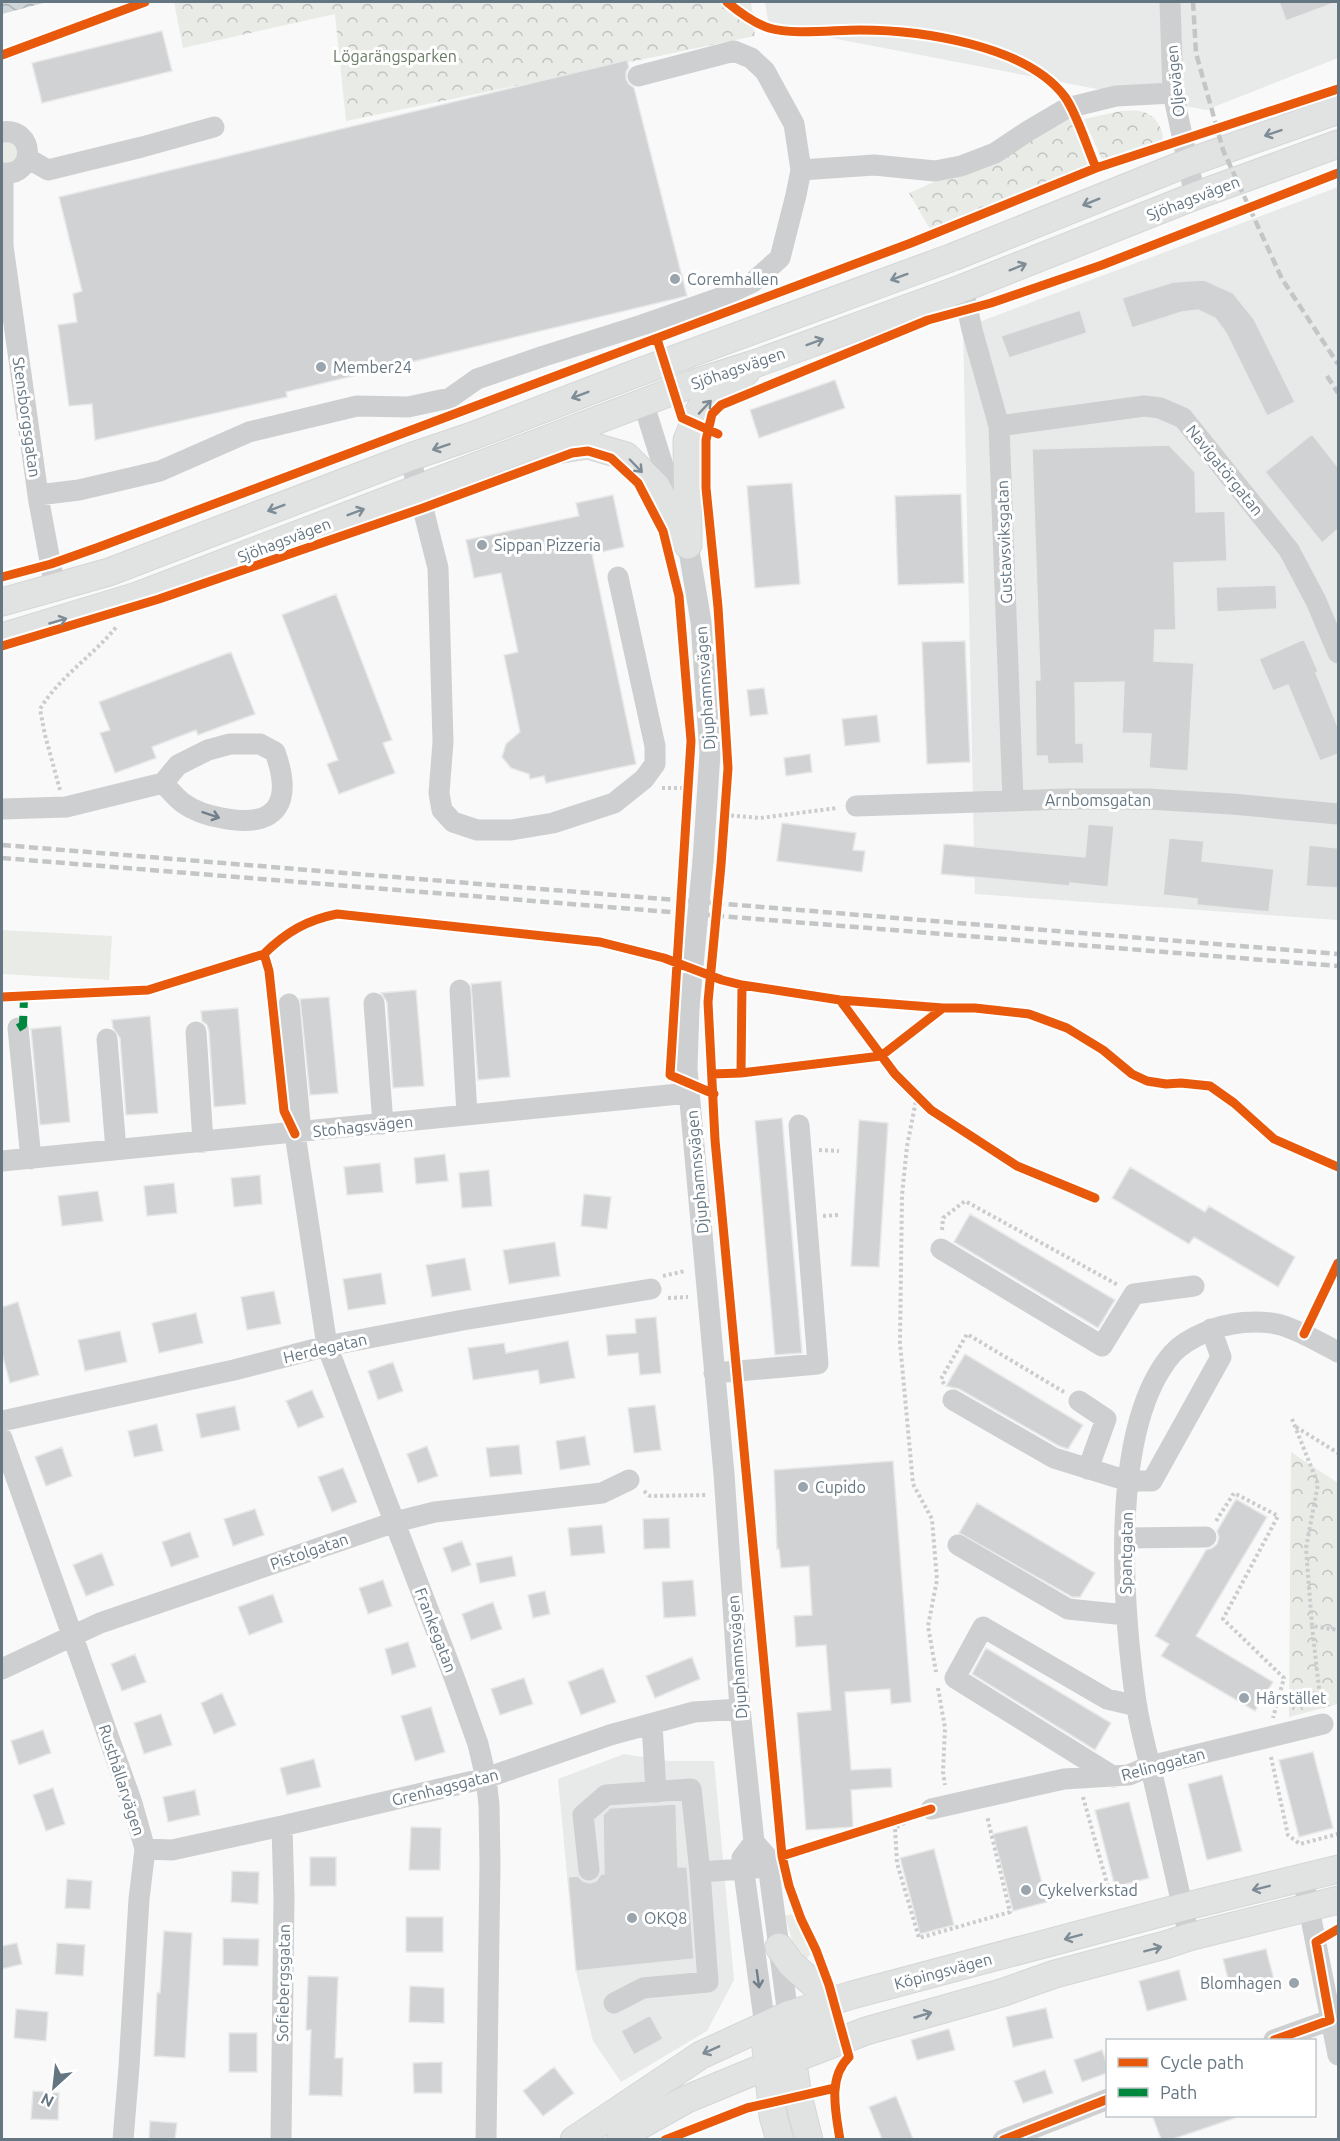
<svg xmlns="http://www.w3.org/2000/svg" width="1340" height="2141" font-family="Ubuntu,sans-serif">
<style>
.built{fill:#e8e9e9}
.grass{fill:#e8ebe6}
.park{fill:url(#park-crowns)}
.water{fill:url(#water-waves)}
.building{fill:#d0d2d3;stroke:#e8e8e8;stroke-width:1.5}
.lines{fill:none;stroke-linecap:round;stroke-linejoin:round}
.major-casing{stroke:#d5d6d7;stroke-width:29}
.path{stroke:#cbcccd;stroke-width:4;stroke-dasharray:3 3;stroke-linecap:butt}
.minor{stroke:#cecfd0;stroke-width:21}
.major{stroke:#e1e2e2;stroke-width:27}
.rail{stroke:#c3c5c6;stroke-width:4.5;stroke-dasharray:9 4.5;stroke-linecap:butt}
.minor-bridge{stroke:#cecfd0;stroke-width:21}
.quiet{stroke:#00873e;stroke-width:8;stroke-dasharray:15 8;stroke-linecap:butt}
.cycleway-casing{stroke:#fff;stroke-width:13}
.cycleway{stroke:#e8590c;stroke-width:9}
.oneway{stroke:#7e8c96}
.oneway2{stroke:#707f8b}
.poi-dot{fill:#99a4ac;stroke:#fff;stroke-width:2}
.labels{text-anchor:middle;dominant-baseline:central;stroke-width:6;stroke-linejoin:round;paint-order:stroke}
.park-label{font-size:16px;fill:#687a64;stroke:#fff}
.street-label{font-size:16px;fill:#657683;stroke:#fff}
.poi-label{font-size:16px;fill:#657683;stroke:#fff;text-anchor:start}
</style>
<defs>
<pattern id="park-crowns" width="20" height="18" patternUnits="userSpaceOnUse" patternTransform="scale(1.5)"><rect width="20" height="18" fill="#e8ebe6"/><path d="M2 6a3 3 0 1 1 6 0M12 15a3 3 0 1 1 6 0" fill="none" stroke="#c0c3c0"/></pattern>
<pattern id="water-waves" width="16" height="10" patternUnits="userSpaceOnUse" patternTransform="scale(1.5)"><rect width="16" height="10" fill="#ced6d9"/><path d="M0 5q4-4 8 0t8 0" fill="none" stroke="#abb2b5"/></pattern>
</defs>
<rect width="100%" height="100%" fill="#f9f9f9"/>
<path class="built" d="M765 2H1338V58L1206 110 769 26Z
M1338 187V920L975 894 963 328Z
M624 1754 669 1761H714L734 1980 707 2031 621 2082 593 2041 576 1971 558 1779Z"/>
<path class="grass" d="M2 137H13L22 158 2 168Z
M2 930 112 936 109 980 2 974Z
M792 1914 812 1952 805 1961C793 1950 790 1932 785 1916Z"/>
<path class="park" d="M174 2H751L755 36 346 121 335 14 183 48Z
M1070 108 1093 169 934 236 909 193 970 166Z
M1121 111C1127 111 1134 110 1140 111 1156 114 1164 129 1163 143L1103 162 1084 119Z
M1291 1452 1338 1483V1704L1289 1717Z"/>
<path class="water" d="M2 2H47L2 14Z"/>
<path class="building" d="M1279 2H1334V3L1286 21Z
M162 31 172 71 42 103 32 63Z
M627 60 629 67 626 72V79L629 84 634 88 687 296 286 392 287 397 95 440 92 404 69 406 58 325 77 322 73 294 82 291 59 197Z
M1204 280 1233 293 1254 319 1295 402 1267 416 1226 333 1215 318 1198 310 1182 312 1132 328 1122 298 1173 282Z
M1080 310 1087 333 1009 358 1001 336Z
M835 380 845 408 759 438 750 410Z
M1312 434 1338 467V529L1322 543 1265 472Z
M1169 445 1195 472 1196 512 1225 511 1227 561 1174 563 1176 630H1155L1154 661 1194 663 1188 771 1149 768 1151 734 1122 733 1124 682 1075 683 1076 743H1083L1084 763 1048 764 1047 756H1036L1035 680H1040L1032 449Z
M792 483 800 584 755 588 747 486Z
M961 494 964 583 898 585 895 496Z
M613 495 624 547 592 554 636 764 546 783 544 776 530 779 529 774 511 768 502 757 506 744 520 732 504 655 518 652 501 573 474 578 466 540 579 516 576 503Z
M1276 585 1277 609 1217 612 1216 587Z
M336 594 392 740 383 743 395 773 339 794 327 764 338 760 282 615Z
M1304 639 1318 671 1316 673 1338 727V754L1320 761 1288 685 1273 691 1259 659Z
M965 641 970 762 927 764 922 642Z
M231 652 255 714 198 735 196 730 152 747 156 758 115 773 100 733 110 730 99 702Z
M764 688 768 714 750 716 747 690Z
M877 715 880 742 845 746 842 719Z
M810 754 812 772 786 776 784 758Z
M782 823 856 833 853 850 865 851 862 872 777 861Z
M1088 824 1114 826 1108 887 1070 883 1069 886 941 874 944 844 1085 857Z
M1169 838 1204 841 1202 861 1274 869 1269 912 1197 905V899L1163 895Z
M1309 845 1338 848V888L1306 886Z
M501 981 510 1077 478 1080 471 984Z
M416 990 424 1086 393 1088 387 1002 381 993Z
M329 997 338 1093 310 1095 300 999Z
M238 1008 246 1104 214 1107 209 1031 207 1025 202 1021 201 1011Z
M150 1016 158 1113 126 1115 120 1038 113 1028 112 1020Z
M61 1026 70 1122 40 1125 31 1029Z
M782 1118 802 1353 775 1355 755 1121Z
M859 1120 888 1123 879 1267 851 1266Z
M445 1154 448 1181 416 1184 414 1158Z
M380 1163 383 1192 347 1195 344 1167Z
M1130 1167 1205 1212 1209 1206 1295 1257 1278 1287 1194 1237 1189 1244 1112 1198Z
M489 1170 492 1206 462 1208 459 1173Z
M260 1175 262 1204 234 1207 231 1178Z
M174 1183 177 1213 147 1216 144 1186Z
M98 1191 103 1221 62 1226 58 1196Z
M584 1194 611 1197 607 1229 581 1226Z
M970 1214 1115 1300 1098 1328 954 1242Z
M555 1242 560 1276 509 1284 503 1250Z
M465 1258 471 1290 432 1297 426 1265Z
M381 1273 386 1304 348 1310 343 1279Z
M274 1291 281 1324 247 1330 241 1297Z
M18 1302 39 1375 10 1383 2 1354V1307Z
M196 1313 203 1343 159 1353 152 1323Z
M656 1317 661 1373 640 1375 638 1353 608 1356 606 1335 636 1333 635 1319Z
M120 1331 127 1362 85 1371 78 1340Z
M568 1341 575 1378 540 1384 538 1370 473 1380 468 1348 504 1343 506 1353Z
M965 1354 1083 1425 1068 1449 1059 1446 959 1389 946 1386Z
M393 1362 403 1391 378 1400 368 1371Z
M312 1390 324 1417 298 1428 286 1401Z
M655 1405 661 1450 634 1453 628 1408Z
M235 1406 240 1430 201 1438 196 1414Z
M157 1424 163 1451 134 1457 128 1431Z
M585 1436 590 1465 560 1470 556 1441Z
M519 1445 522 1474 490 1477 486 1448Z
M427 1446 438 1476 418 1483 407 1454Z
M62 1447 72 1476 46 1486 35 1457Z
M893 1461 911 1702 891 1704 890 1689 845 1692 851 1770 891 1768 892 1787 851 1790 853 1827 806 1830 797 1713 831 1710 826 1645 796 1647 794 1616 812 1615 809 1566 781 1568 779 1549H777L774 1470Z
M343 1468 357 1502 332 1512 318 1477Z
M1236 1499 1267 1517 1196 1636 1273 1682 1255 1711 1161 1656 1169 1644 1155 1636 1206 1550 1212 1548 1217 1544 1219 1537 1217 1531Z
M977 1503 1095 1573 1080 1597H1072L959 1533Z
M255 1509 264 1535 233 1546 224 1519Z
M669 1518 670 1548 644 1549 643 1519Z
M602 1525 605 1553 571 1556 568 1528Z
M190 1532 199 1557 171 1567 162 1542Z
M462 1541 471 1565 452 1572 443 1548Z
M102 1553 114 1585 86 1596 73 1565Z
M512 1556 516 1576 480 1583 476 1563Z
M383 1580 392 1606 368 1614 359 1588Z
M693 1580 696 1616 664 1618 662 1582Z
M545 1591 550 1614 533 1618 528 1595Z
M273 1594 283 1622 249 1635 238 1607Z
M493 1602 502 1629 471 1640 462 1614Z
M408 1642 416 1667 392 1675 385 1649Z
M986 1648 1111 1723 1095 1750 972 1674Z
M135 1654 146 1682 122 1691 111 1664Z
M692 1657 700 1679 655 1698 646 1676Z
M603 1668 616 1702 581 1715 568 1682Z
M524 1678 533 1704 500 1715 491 1689Z
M222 1693 236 1725 214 1734 201 1703Z
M431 1707 445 1752 415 1761 401 1716Z
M161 1714 172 1745 144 1754 134 1723Z
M43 1730 51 1753 19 1765 11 1741Z
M1313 1752 1333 1828 1299 1837 1279 1760Z
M314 1759 321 1787 287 1795 280 1768Z
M1222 1775 1242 1851 1207 1860 1188 1784Z
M53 1788 65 1824 46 1831 33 1795Z
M195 1790 200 1815 168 1822 163 1797Z
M1129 1802 1149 1878 1115 1887 1095 1810Z
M676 1804 678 1867H687L694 1959 576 1971 568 1877 578 1876 583 1881 590 1883 596 1881 601 1874H604L603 1815 610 1808Z
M1027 1826 1047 1902 1013 1911 993 1834Z
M411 1827 441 1828 440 1870H409Z
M934 1849 954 1925 920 1934 900 1858Z
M310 1857H336V1886H310Z
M232 1871 259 1872 258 1904 231 1902Z
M67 1879 92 1881 90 1909 65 1908Z
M406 1917H443V1952H406Z
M164 1931 192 1933 185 2058 154 2056 157 1993H160Z
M223 1938 259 1939 258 1966 223 1965Z
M17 1943 22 1964 2 1969V1946Z
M57 1943 85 1945 83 1976 55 1974Z
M1266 1949 1274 1980 1231 1990 1223 1959Z
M1179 1970 1187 2000 1147 2011 1139 1981Z
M308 1976 338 1977 335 2058H343L342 2096 309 2095 311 2030H306Z
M410 1986 444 1988V2023L409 2022Z
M1046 2008 1053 2038 1013 2047 1006 2017Z
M16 2009 48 2012 46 2041 14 2038Z
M650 2015 663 2039 634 2055 621 2031Z
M949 2029 955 2050 917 2060 911 2040Z
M229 2033H257V2072H229Z
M1102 2050 1107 2064V2073L1082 2082 1074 2060Z
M442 2062V2093H414L413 2063Z
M554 2067 574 2093 543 2116 523 2091Z
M1045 2070 1053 2093 1023 2103 1014 2081Z
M33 2091 59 2093 58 2120 31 2119Z
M896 2096 913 2139H882L869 2107Z
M1152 2115H1234L1235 2118 1173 2139H1161Z
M150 2121 177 2123 175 2139H149Z"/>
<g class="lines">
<defs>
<path id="major" d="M550 451 588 445 626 456 656 486 688 545
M688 540 687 440 700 409 746 372
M2 602 109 572 410 457 472 436 634 374 953 257 1187 163 1338 110
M2 637 137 596 697 382 760 362 963 288 1195 196 1338 144
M779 1947 791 1964 833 2001
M790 2044 798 2096 809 2140
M766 2048 773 2116 780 2140
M767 2066 798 2030 829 2021
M574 2140 701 2055 788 2015 852 1995 1183 1907 1338 1869
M620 2140 637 2127 687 2099 767 2066 791 2060 866 2031 1001 1993 1055 1974 1165 1945 1189 1937 1338 1900"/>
</defs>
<use href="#major" class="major-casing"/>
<path class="path" d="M662 788H688
M60 790 45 735 40 709C60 676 93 656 117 626
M725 815 760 818 837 808
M917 1096 907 1146 902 1195 900 1343 913 1484 932 1519 937 1580 928 1626 936 1672
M819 1150 839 1151
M823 1216 839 1215
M942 1230 943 1218 965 1201 1118 1285
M663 1276 685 1271
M668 1298 688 1297
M1312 1317 1338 1263
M944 1384 941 1379 967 1334 1064 1392
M1292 1419 1318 1484 1306 1548 1312 1626 1338 1630
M1296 1427 1338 1453
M644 1491 650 1496 707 1495
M1216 1521 1234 1493 1278 1516 1223 1619 1284 1678 1273 1718
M1312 1626 1321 1706
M938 1688 945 1728 943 1772 945 1785
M1271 1757 1288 1835 1300 1844 1338 1834
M1083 1797 1108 1887
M915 1817 895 1828 897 1863 919 1938 1010 1912 987 1816"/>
<path class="minor" d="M1170 2 1173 93 1195 196
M2 132C35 127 37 177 2 173
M27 158 48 170 142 147 214 127
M801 170 874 165 935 171 961 166 995 153 1028 131 1067 108 1116 96 1173 93
M3 174V246L39 502 55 588
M963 288 972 330 999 426 1013 801
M643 402 688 545 701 622 710 753 703 861
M999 426 1144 406 1160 408 1183 418 1289 550 1316 601 1338 653
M410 457 438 568 443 742 439 793 442 810 453 822 477 830H511L553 823 614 803 644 779 655 764V746L618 577
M38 495 79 490 160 471 249 432 357 406 408 407 450 398 477 379 544 356 642 325 717 299 753 282 780 258 796 195 801 170 794 124 765 71 751 58 734 51 638 76
M856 806 1067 799H1147L1232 804 1338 814
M2 809 66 807 163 783 178 765 208 750 230 744H260L275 752C293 802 278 829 222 818 210 816 194 811 183 803 176 798 169 789 163 783
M460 990 467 1115
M374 1003 383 1124
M289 1004 301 1133
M689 1007 687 1069 724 1474 740 1709 754 1842 767 1857 788 2015
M18 1028 31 1159
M196 1032 203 1142
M107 1039 116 1150
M295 1134 327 1346 454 1677 478 1744 486 1778 489 1805 490 1864 486 2140
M2 1161 689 1093
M941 1249 1102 1346 1134 1294 1194 1286
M714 1373 818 1364 799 1125
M953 1400 1054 1458 1128 1481H1152L1221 1357 1211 1329
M1079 1401 1106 1419 1088 1469
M2 1421 234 1370 327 1346 463 1320 651 1289
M2 1438 132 1803 145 1849 139 1899 129 2067 123 2140
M1125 1538 1206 1537
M958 1545 1068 1609 1126 1615
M2 1669 100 1623 395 1522 435 1512 602 1493 629 1480
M652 1724 656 1792
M1114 1777 955 1678 983 1627 1107 1699 1137 1706
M931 1809 1064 1779 1129 1775 1150 1766 1323 1724
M754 1842 742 1858 765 2026
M145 1849 172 1850 282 1826 486 1778 610 1735 694 1712 740 1709
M589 1870 583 1815 606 1795 691 1789 700 1872 708 1982 643 1988 614 2003
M700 1872 756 1868
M1303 1878 1338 2055
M1189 1937C1178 1885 1166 1834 1154 1782 1148 1756 1140 1729 1136 1702 1123 1610 1108 1429 1172 1354 1181 1344 1194 1337 1206 1332 1229 1322 1257 1319 1281 1325 1301 1331 1320 1343 1338 1352
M1274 2040 1330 2020
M281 2140 284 1898 282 1826
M1003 2140 1108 2099"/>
<use href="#major" class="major"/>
<path class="rail" d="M1193 2 1196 53 1223 150 1282 279 1338 364
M1327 376 1338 393
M2 845 1338 954
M2 858 1338 966"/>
<path class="minor-bridge" d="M689 1007 703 861"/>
<path class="quiet" d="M18 1028 23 1025 24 997"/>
<defs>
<path id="cycleway" d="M727 2C739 12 753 23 769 28 792 35 834 30 860 30 920 30 1027 45 1065 97 1077 114 1087 147 1096 168
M2 55 145 2
M657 339 682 418 718 434
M2 577 51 564 99 547 911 243 1096 168 1338 89
M2 646 159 599 423 508 572 453 588 451 611 458 638 483 663 531 679 596 691 741 670 1075 714 1094
M264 954 269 971 284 1111 295 1134
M2 997 148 990 264 954C286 932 307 920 337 914L600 942 664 958 722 980 742 985 840 1000 943 1008H975L1029 1014 1067 1028 1103 1050 1132 1074 1147 1081 1166 1084 1181 1083 1210 1086 1234 1103 1274 1139 1338 1167
M840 1000 895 1074 931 1110 1017 1166 1095 1198
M741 1073 742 985
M712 1074 741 1073 881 1056 943 1008
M1304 1334 1338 1263
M782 1856 931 1809
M1274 2040 1330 2020 1316 1942 1338 1929
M665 2140 747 2108 835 2088
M840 2140C836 2113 827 2078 849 2057L829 1985 816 1950 801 1919 789 1886 782 1856 715 1140 708 1002 721 865 728 768 718 607 706 488V440L712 414 721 405 928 320 991 303 1102 265 1338 173
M1003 2140 1108 2099"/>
</defs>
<use href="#cycleway" class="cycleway-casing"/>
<use href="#cycleway" class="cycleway"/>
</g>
<defs><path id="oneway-shaft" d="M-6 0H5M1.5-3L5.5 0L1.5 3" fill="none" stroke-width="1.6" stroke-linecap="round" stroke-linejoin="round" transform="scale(1.5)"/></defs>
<g class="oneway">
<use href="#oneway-shaft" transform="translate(1273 133) rotate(161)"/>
<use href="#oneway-shaft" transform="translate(1091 202) rotate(158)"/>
<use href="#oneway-shaft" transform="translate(1018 267) rotate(-22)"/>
<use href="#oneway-shaft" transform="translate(899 277) rotate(160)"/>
<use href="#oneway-shaft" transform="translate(815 342) rotate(-20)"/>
<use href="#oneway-shaft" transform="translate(580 395) rotate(159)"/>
<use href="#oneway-shaft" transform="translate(705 407) rotate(-47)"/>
<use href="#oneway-shaft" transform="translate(441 447) rotate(161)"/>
<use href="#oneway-shaft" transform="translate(636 466) rotate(46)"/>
<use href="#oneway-shaft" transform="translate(276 508) rotate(159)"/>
<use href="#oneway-shaft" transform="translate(356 512) rotate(-21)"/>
<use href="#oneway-shaft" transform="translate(58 621) rotate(-16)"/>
<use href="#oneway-shaft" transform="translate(1261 1888) rotate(166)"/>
<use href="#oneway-shaft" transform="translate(1073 1937) rotate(165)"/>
<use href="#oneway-shaft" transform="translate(1153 1949) rotate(-15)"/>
<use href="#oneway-shaft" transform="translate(923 2015) rotate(-16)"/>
<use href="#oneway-shaft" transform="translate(711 2050) rotate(156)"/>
</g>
<g class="oneway2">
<use href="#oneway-shaft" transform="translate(211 815) rotate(19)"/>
<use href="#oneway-shaft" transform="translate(758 1979) rotate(82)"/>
</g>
<g class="poi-dot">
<circle cx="675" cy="279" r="6"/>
<circle cx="321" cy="367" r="6"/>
<circle cx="482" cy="545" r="6"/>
<circle cx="803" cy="1487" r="6"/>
<circle cx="1244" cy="1698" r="6"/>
<circle cx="1026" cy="1890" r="6"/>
<circle cx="632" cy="1918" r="6"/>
<circle cx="1294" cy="1983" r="6"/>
</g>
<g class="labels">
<g class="park-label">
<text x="395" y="56">Lögarängsparken</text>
</g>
<g class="street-label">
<text transform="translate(1175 81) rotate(-96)">Oljevägen</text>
<text transform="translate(1193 198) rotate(-21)">Sjöhagsvägen</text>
<text transform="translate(738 368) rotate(-19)">Sjöhagsvägen</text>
<text transform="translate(27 417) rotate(82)">Stensborgsgatan</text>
<text transform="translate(1225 470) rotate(51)">Navigatörgatan</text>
<text transform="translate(284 540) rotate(-21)">Sjöhagsvägen</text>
<text transform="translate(1004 542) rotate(-92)">Gustavsviksgatan</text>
<text transform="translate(705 688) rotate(-94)">Djuphamnsvägen</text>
<text x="1098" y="800">Arnbomsgatan</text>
<text transform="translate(363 1126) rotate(-6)">Stohagsvägen</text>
<text transform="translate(697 1172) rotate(-95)">Djuphamnsvägen</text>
<text transform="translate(325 1348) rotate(-13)">Herdegatan</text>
<text transform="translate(309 1551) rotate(-19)">Pistolgatan</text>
<text transform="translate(1126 1553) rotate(-89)">Spantgatan</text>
<text transform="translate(436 1630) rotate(69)">Frankegatan</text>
<text transform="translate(737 1657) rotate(-94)">Djuphamnsvägen</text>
<text transform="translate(1163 1764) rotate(-15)">Relinggatan</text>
<text transform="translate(122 1780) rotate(72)">Rusthållarvägen</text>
<text transform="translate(445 1787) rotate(-14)">Grenhagsgatan</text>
<text transform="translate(943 1971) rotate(-15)">Köpingsvägen</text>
<text transform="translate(283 1983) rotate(-89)">Sofiebergsgatan</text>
</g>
<g class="poi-label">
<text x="687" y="279">Coremhallen</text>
<text x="333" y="367">Member24</text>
<text x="494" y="545">Sippan Pizzeria</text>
<text x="815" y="1487">Cupido</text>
<text x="1256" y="1698">Hårstället</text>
<text x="1038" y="1890">Cykelverkstad</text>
<text x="644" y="1918">OKQ8</text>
<text x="1282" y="1983" text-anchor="end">Blomhagen</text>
</g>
</g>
<rect width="1340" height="2141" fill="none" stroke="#657683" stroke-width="6"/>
<rect x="1106" y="2039" width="210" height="78" fill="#ffffff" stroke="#c1c8cd" stroke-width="1.5"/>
<rect x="1118" y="2058" width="30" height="9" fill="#e8590c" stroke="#c1c8cd" stroke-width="1.5"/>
<text x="1160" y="2069" font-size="18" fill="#657683">Cycle path</text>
<rect x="1118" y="2088" width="30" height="9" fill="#00873e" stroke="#c1c8cd" stroke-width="1.5"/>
<text x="1160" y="2099" font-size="18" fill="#657683">Path</text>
<g transform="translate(54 2087) rotate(207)" stroke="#ffffff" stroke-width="4.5" paint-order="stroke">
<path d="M0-4.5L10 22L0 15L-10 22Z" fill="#657683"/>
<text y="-9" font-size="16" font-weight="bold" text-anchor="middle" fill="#657683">N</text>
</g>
</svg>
